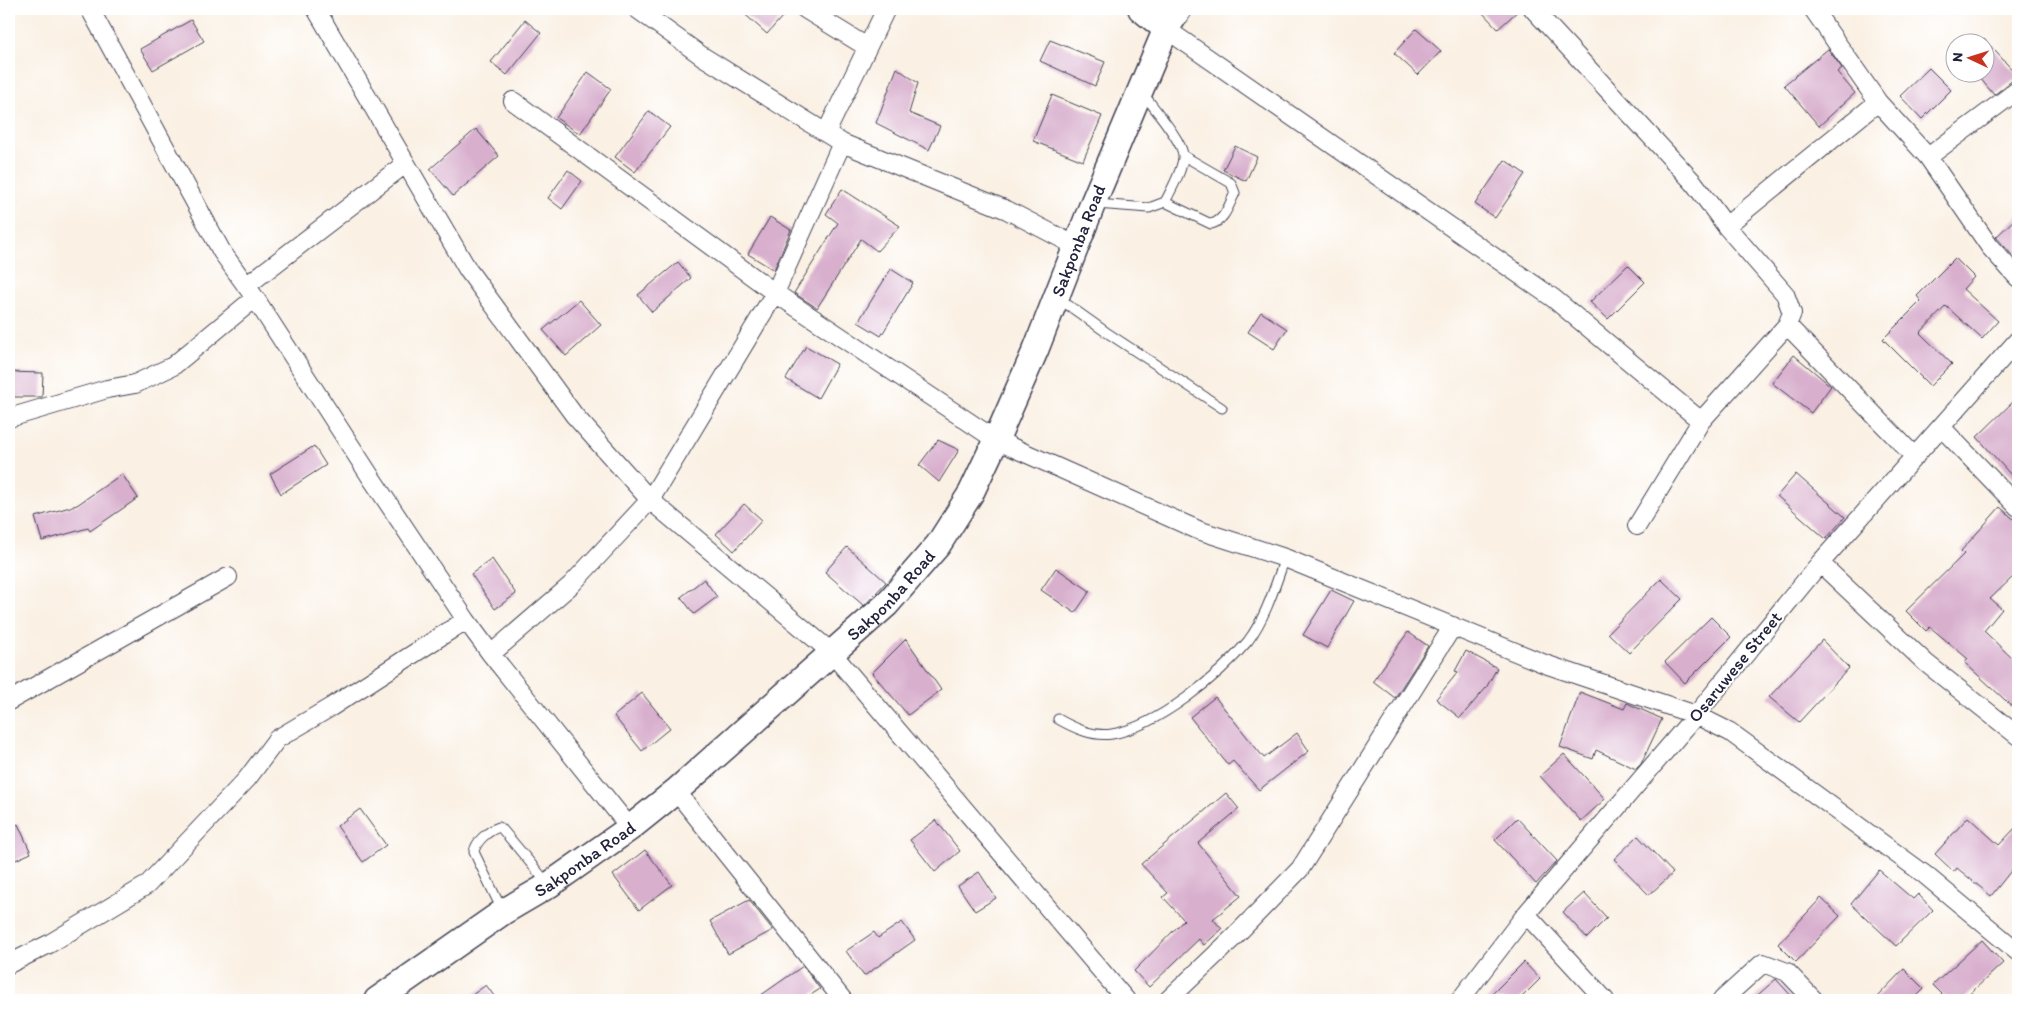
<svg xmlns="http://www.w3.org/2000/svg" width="2027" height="1009" font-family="Itim,sans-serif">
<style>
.building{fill:#d8afcd}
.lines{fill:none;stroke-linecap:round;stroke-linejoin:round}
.lane-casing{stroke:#424154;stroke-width:11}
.street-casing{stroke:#424154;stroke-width:20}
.secondary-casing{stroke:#424154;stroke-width:28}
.lane{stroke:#fff;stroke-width:9}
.street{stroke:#fff;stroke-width:18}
.secondary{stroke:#fff;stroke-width:25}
.labels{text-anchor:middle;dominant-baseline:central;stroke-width:4;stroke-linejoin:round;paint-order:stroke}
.street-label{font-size:18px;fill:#22223b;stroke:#fff}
</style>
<rect width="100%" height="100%" fill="#fff"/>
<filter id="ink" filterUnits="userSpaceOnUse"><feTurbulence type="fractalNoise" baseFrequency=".02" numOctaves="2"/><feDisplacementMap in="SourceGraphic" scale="10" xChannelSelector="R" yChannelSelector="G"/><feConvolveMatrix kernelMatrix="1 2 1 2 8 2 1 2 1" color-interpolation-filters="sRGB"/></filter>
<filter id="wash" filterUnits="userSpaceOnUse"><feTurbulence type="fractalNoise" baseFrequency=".0096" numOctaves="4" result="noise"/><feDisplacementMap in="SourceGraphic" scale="20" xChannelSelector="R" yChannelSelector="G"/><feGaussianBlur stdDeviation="1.12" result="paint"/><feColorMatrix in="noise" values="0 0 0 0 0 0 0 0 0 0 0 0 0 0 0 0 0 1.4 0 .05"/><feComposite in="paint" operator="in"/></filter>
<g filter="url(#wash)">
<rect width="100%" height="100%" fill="#faf0e3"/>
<g id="blocks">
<path class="building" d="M739 9H789L767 34Z
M1479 9H1520L1498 29Z
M191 20 204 41 153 70 140 49Z
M525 20 541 33 507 75 491 62Z
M1416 29 1441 51 1418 75 1394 53Z
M1984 39 2018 76 1994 95 1975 72H1984Z
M1050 40 1105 62 1095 86 1040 61Z
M1828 49 1842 68 1837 72 1855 93 1819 126 1784 85Z
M897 68 918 83 909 113 940 126 929 150 876 123Z
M1929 68 1951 90 1922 119 1900 96Z
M588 72 611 89 580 134 556 118Z
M1052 95 1102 116 1083 161 1033 141Z
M649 111 670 127 635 172 615 157Z
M476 129 499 156 453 196 430 169Z
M1235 146 1257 157 1246 181 1223 170Z
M1505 160 1525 174 1495 218 1475 204Z
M568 170 582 181 562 209 548 198Z
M842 189 900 226 877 251 861 239 817 308 794 293 838 223 826 214Z
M2018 216V249L2012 255 1996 237Z
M770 217 791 230 774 270 748 254Z
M1955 258 1974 277 1963 289 1998 321 1982 339 1946 306 1920 333 1952 364 1930 386 1883 339 1921 301 1917 296Z
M678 262 691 278 652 312 638 295Z
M1628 265 1645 282 1608 319 1590 302Z
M891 269 913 283 881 336 858 322Z
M579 300 601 325 566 356 543 330Z
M1261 312 1287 329 1274 349 1248 332Z
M806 346 837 364 818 398 786 379Z
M1794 355 1831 386 1811 413 1772 383Z
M9 372 43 373 42 397H9Z
M2018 397V483L1977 437Z
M938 440 959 450 939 482 919 465Z
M314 446 326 465 281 494 270 474Z
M122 474 138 498 90 531 88 528 42 541 35 517 77 505Z
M1796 474 1845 517 1826 539 1777 496Z
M744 504 762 520 734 551 716 534Z
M2000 507 2018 523V572L1990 599 2002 609 1984 631 2018 664V712L1965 663 1968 659 1930 627 1926 631 1906 611 1964 554 1961 551Z
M847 547 886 582 864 606 825 572Z
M492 559 516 594 495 609 471 574Z
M1056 568 1090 591 1075 613 1041 590Z
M704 579 717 597 694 614 681 597Z
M1661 579 1682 599 1629 653 1608 633Z
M1331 590 1354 601 1327 648 1303 635Z
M1711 617 1731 637 1685 683 1665 662Z
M1408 632 1428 646 1395 698 1373 681Z
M906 639 941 690 908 715 872 673Z
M1822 640 1849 668 1799 722 1769 697Z
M1466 651 1497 668 1486 688 1460 718 1436 699 1458 672 1455 671Z
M1580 692 1624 709 1627 703 1662 719 1641 764 1636 769 1596 750 1593 759 1560 747Z
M642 693 670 728 642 751 614 716Z
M1215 697 1264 758 1297 733 1309 751 1259 790 1233 761 1228 765 1190 717Z
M1564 754 1605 799 1581 821 1540 776Z
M1226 793 1239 809 1198 843 1241 896 1213 919 1222 929 1204 945 1199 939 1149 987 1134 971 1184 920 1163 897 1168 893 1141 864Z
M360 809 386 845 363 862 337 826Z
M1968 817 1999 845 2018 825V862L1991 896 1957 868 1954 872 1935 854Z
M1517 818 1557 861 1536 884 1495 840Z
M936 820 960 851 935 872 910 840Z
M18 824 31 853 9 863V829Z
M1638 836 1673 873 1649 895 1614 859Z
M645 850 672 885 639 910 613 875Z
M1879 870 1913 899 1918 894 1933 910 1896 946 1851 904Z
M979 872 996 898 975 911 958 886Z
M1584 893 1607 918 1587 938 1563 912Z
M1821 898 1840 916 1796 962 1778 944Z
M749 900 773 930 728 954 710 921Z
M902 922 915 940 864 976 846 951 874 932 878 938Z
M1982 940 2003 963 1963 1000H1948L1933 985Z
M1524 962 1540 979 1519 1000H1486Z
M803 966 820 989 803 1000H754Z
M1904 969 1924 989 1913 1000H1874Z
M1776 979 1795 1000H1752Z
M486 985 497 1000H465Z"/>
</g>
</g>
<g filter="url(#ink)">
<use href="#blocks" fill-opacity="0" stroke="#424154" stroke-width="1"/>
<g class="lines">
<defs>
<path id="lane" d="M1165 202 1211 224C1225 221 1229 204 1235 193L1231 183 1184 156
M1096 204 1149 208 1165 202C1171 190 1184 168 1183 155 1182 140 1152 106 1142 92
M1058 298 1106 332 1222 408
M1058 719C1074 728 1093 737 1112 734 1158 726 1219 676 1248 641 1266 617 1275 586 1285 558
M503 912 474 852C476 841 488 831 499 827L502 829 548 884"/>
<path id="street" d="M90 9 222 252 255 298 372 479 466 620 491 654 630 828
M316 9 468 270 574 415 650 500 831 652 1126 1000
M637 9 702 56 842 143 1007 210 1076 246
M805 9 867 47
M1533 9 1694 183 1726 226 1785 294 1792 313 1787 325 1701 421 1637 526
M1813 9 1878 102 1928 157 1990 247 2018 278
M1166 29 1553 298 1701 421
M513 101 775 293 996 440 1198 530 1285 558 1545 664 1696 715 1730 732 1924 874 2018 952
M826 133 886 9
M1928 157 2018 90
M1726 226 1878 102
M246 286 405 164
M1787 325 1915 457
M9 418 107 389 135 384 173 366 255 298
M1941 427 2018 507
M1820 563 1926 663 2018 736
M491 654 571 585 650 500 775 293 842 143
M9 701 228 577
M676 791 843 1000
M1526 914 1605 1000
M9 964 49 944 147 885 247 779 277 739 331 707 466 620
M1168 1000 1233 938 1300 869 1453 626
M1460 1000 1526 914 1696 715 1820 563 2018 340
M1722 1000 1763 963 1787 972 1814 1000"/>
<g id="secondary">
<path d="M1141 9 1166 29"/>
<path id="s1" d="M377 1000 503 912 549 885 630 828 676 791 886 605 938 545 971 493 996 440 1036 349 1093 203 1166 29 1179 9"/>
</g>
</defs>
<use href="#lane" class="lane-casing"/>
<use href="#street" class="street-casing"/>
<use href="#secondary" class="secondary-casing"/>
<use href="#lane" class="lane"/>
<use href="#street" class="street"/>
<use href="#secondary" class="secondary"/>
</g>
</g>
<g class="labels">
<g class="street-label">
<text stroke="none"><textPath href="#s1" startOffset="1061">Sakponba Road</textPath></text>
<text stroke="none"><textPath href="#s1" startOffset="656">Sakponba Road</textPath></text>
<text transform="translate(1735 667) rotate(-51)">Osaruwese Street</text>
<text stroke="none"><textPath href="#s1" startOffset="251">Sakponba Road</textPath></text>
</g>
</g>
<rect width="2027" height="1009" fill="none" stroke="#fff" stroke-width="30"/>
<g transform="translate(1970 58) rotate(274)"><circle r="24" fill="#ffffff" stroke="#a7a7b1"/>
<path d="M0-4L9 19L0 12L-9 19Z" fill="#c8321e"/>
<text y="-8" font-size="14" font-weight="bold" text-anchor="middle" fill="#22223b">N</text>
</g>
</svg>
